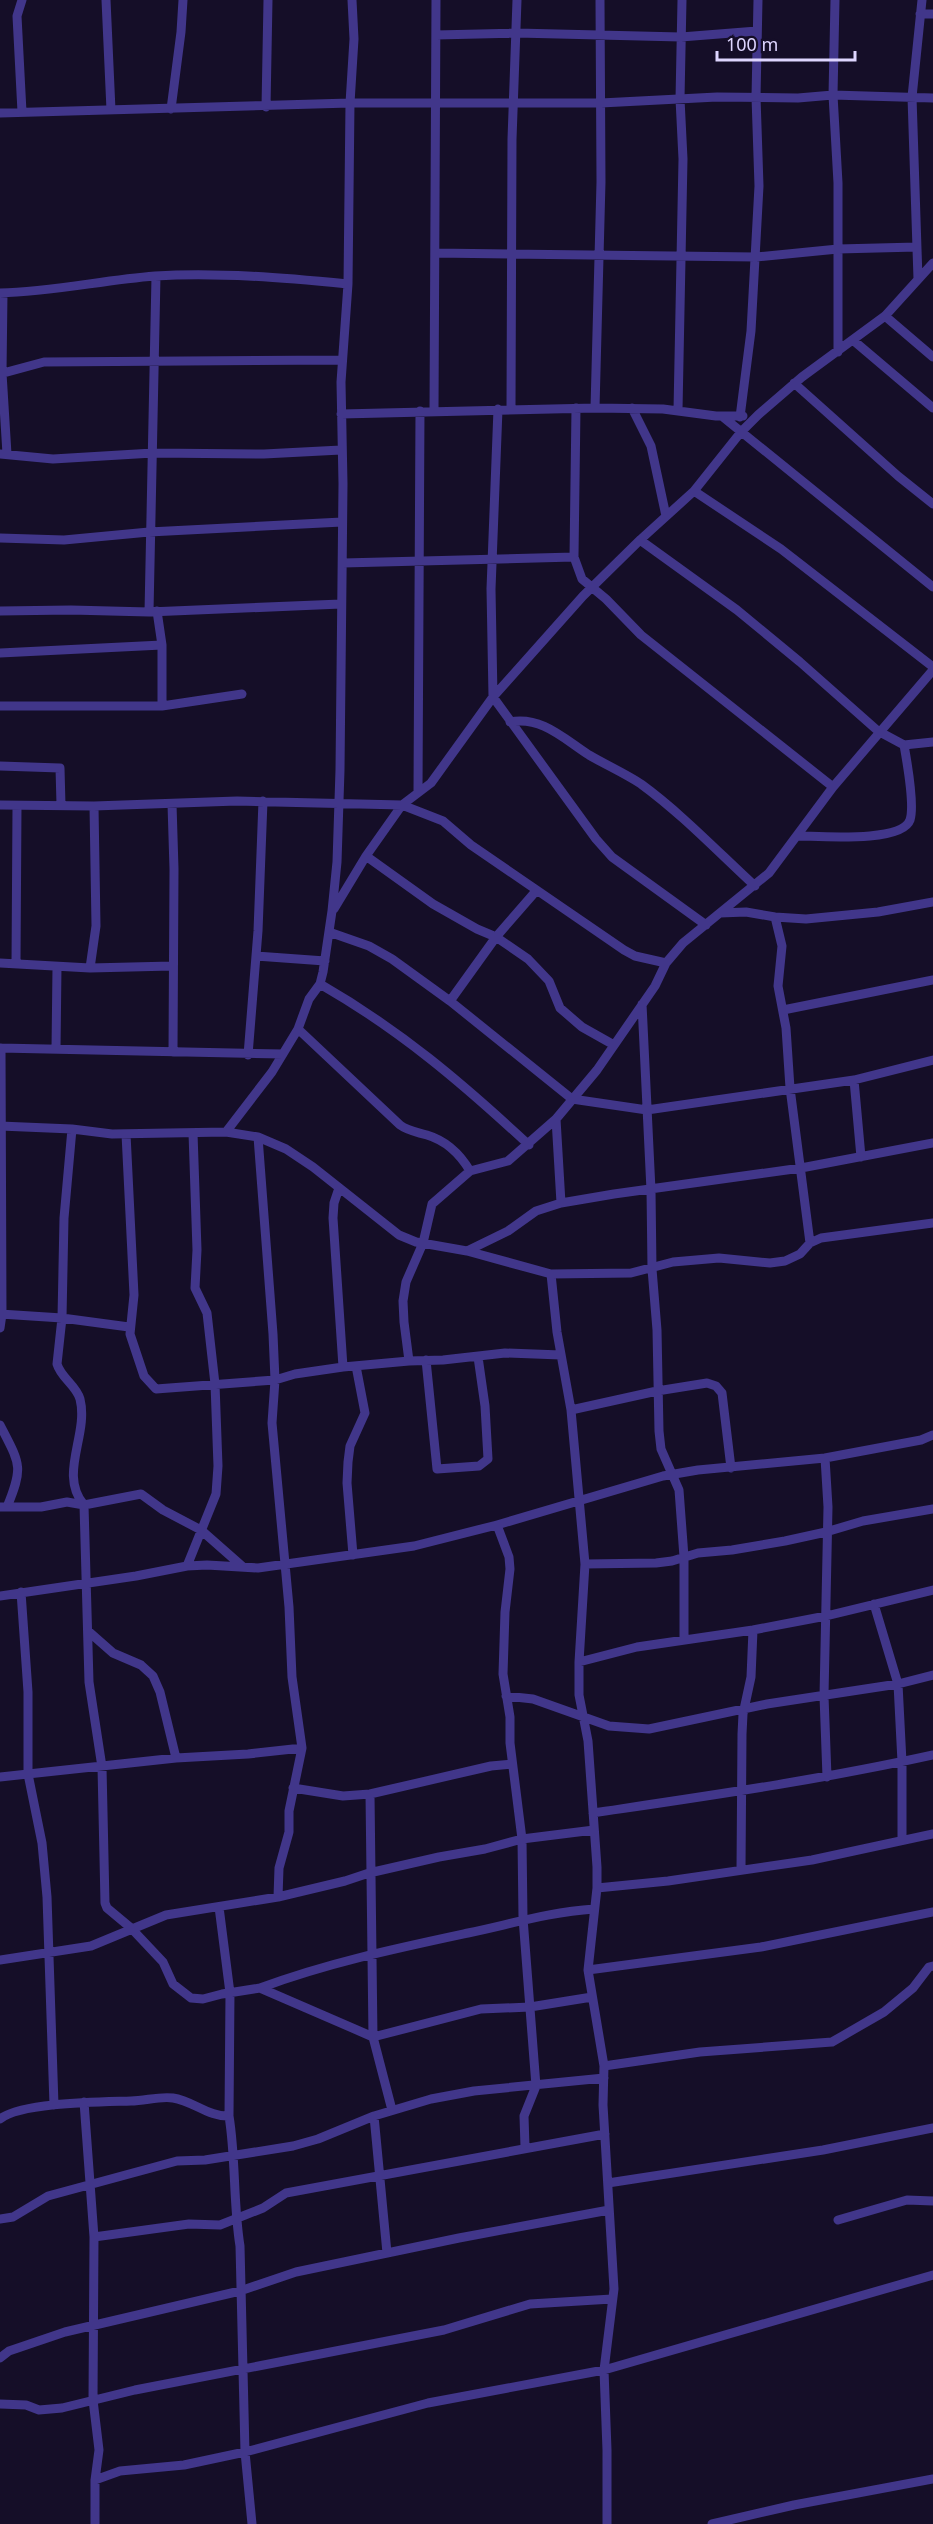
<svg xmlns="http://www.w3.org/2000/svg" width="933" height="2524" font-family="'Noto Sans',sans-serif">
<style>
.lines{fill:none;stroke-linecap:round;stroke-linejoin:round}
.street{stroke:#41368a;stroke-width:9}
</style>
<rect width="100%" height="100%" fill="#150e28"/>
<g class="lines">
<path class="street" d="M22 0 17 16 22 112
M106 0 111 110
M835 0 833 95 838 183V352
M920 14H933
M436 35 517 33 681 37 757 31
M266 107 268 0
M171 109 181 32 183 0
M0 113 350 103H601L717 97 798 98 833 95 933 98
M435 253 756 257 838 249 917 247
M918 279 912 97 922 0
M0 293C52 292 103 280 155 276 219 272 285 278 348 284
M3 293 2 373 7 454
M885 316 933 357
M854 341 933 408
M0 374 44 362 341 360
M794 383 898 476 933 504
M511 408 512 139 517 0
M576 408 574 557 582 579 606 599 641 635 833 787
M595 408 601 182 600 0
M632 408 651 446 666 516
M498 409 491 589 493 697 596 839 612 857 706 925
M678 410 683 159 680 99 682 0
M434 411 436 0
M341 414 595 408 663 409 716 416H743
M723 417 933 587
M740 417 751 331 759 186 756 97 758 0
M0 454 53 459 153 453 264 454 341 450
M694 491 781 549 933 667
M0 538 64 540 149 532 342 522
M640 540 737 610 800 662 878 731 904 745C907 762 915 805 910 820 902 843 819 836 797 836
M343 563 574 557
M0 611 71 610 149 612 341 604
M149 612 156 276
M0 653 162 645
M0 706H162V645L157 611
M162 706 242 694
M510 722C542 716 564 739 589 755 606 765 624 773 641 784 682 814 718 852 755 886
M904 745 933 742
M0 766 60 768 61 805
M418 791 420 411
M172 804 174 869 173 1052
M0 805 94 806 237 801 402 805 443 821 471 845 624 950 635 956 666 963
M366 856 433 904 477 929 496 937 528 959 549 981 560 1008 582 1027 614 1045
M334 909 366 856 402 805 431 783 493 697 583 596 640 540 694 491 741 432 758 415 802 377 885 316 933 263
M720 913 746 912 775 917 806 919 878 912 933 902
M775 917 782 946 778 986 786 1028 790 1088 810 1243
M329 932 369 946 392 959 450 1001 572 1099 647 1110 854 1080 933 1060
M256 956 325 961
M0 963 90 968 172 966
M16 963 17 806
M90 968 96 926 94 806
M320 984C400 1030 461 1082 529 1145
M450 1001 496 937 536 891
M642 1004 651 1190 652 1269 657 1330 659 1431 661 1449 679 1490 684 1557V1639
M783 1010 933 980
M298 1029 400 1125C408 1131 417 1132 427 1135 447 1141 460 1154 470 1171
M0 1048 283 1054
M56 1049 57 967
M248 1055 258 931 263 801
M854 1080 861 1157
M556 1119 561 1203
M0 1126 72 1129 112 1134 226 1132 258 1137 286 1149 313 1167 399 1235 416 1242 467 1251 551 1274 631 1273 673 1262 719 1258 770 1263 785 1261 800 1254 810 1243 821 1238 933 1223
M72 1129 64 1218 62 1318 57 1364C61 1378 76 1385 80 1399 89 1435 58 1474 84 1505L89 1682 102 1767 105 1903 107 1908 131 1928 163 1962 173 1984 191 1998 203 1999 222 1994 260 1988 373 2037 392 2110
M226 1132 272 1072 298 1029 309 999 320 984 323 972 332 911 337 862 340 770 343 484 341 382 348 284 350 103 354 39 352 0
M126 1134 134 1295 130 1334 144 1376 156 1389 275 1380 295 1374 343 1367 409 1361 443 1360 505 1353 561 1355
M258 1137 273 1334 275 1380 272 1423 289 1607 292 1677 302 1748 289 1811V1832L279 1868 278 1897
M339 1188 334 1203 333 1218 343 1367
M467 1251 508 1231 536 1211 561 1203 614 1194 801 1168 933 1143
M551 1274 557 1332 571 1410 585 1564 579 1662V1695L588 1741 597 1867V1888L588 1970 604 2066 603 2105 614 2289 604 2370 607 2450V2524
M0 1314 62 1318 129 1327
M0 1328 2 1314 1 1048
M426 1360 437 1469 479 1466 488 1459 485 1406 478 1357
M409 1361 404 1322 403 1301 406 1282 423 1243 432 1204 470 1171 508 1161 556 1119 597 1070 655 986 666 963 683 943 769 873 833 787 933 670
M571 1410 657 1391 707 1383 716 1386 722 1393 731 1468
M0 1425C20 1464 24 1466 7 1507
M825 1458 921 1440 933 1435
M0 1507H41L67 1502 84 1505 141 1494 163 1510 201 1530 243 1567
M497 1525 509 1557 510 1569 505 1612 503 1674 510 1717V1743L522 1839 523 1918 536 2086 524 2116 525 2147
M353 1555 347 1483 348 1462 350 1446 365 1413 356 1366
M585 1564 656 1563 672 1561 698 1553 732 1550 785 1541 826 1532 863 1521 933 1509
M187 1566 216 1494 218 1466 215 1384 207 1313 195 1288 197 1250 193 1133
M21 1592 28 1692V1774L42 1843 47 1897 54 2105
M0 1596 136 1576 187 1566 207 1565 258 1568 414 1546 497 1525 663 1476 698 1470 825 1458 828 1507 824 1696 827 1777
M874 1604 898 1684 902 1762V1840
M88 1631 113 1653 141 1665 153 1676 160 1692 176 1758
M579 1662 637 1647 753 1630 826 1616 933 1590
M506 1696 533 1699 609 1726 649 1729 767 1704 898 1684 933 1675
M0 1777 176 1758 248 1754 302 1748
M293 1788 343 1796 370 1794 491 1766 512 1764
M370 1794 373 2037 481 2009 530 2007 592 1997
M593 1813C707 1796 820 1780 933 1755
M741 1870 742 1734 743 1714 751 1677 753 1630
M597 1888 668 1881 812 1860 933 1834
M219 1907 230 1993 229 2116
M0 1960 91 1946 166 1915 278 1897 345 1881 369 1873 439 1857 485 1849 522 1839 594 1830
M588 1970 761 1947 933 1912
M260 1988C327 1963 398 1948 468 1933 511 1924 550 1912 594 1909
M604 2066 700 2052 832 2042 884 2012 913 1988 929 1967 933 1966
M84 2102 94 2237 93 2400 99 2450 95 2480V2524
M374 2116 387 2253
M0 2119C21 2102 103 2102 131 2101 145 2101 159 2096 173 2098 193 2101 209 2117 229 2116 236 2159 233 2203 240 2246L245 2452 252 2524
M608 2183 823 2150 933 2128
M0 2219 13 2217 48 2196 177 2161 205 2160 293 2146 318 2139 374 2116 431 2099 474 2091 604 2078
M838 2220 907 2200 933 2201
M94 2237 189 2224 220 2225 263 2208 286 2193 605 2134
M0 2358 9 2351 65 2332 240 2291 296 2272 459 2238 609 2210
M0 2404 26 2405 39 2410 62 2408 135 2390 444 2330 530 2304 612 2299
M95 2480 120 2471 184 2465 245 2452 428 2403 604 2370 933 2275
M712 2524 794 2505 933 2479"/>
</g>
<path d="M717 51v9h138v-9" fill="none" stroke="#ded5ff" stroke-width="3"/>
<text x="726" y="51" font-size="18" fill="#ded5ff" stroke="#150e28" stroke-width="4.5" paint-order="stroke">100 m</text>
</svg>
